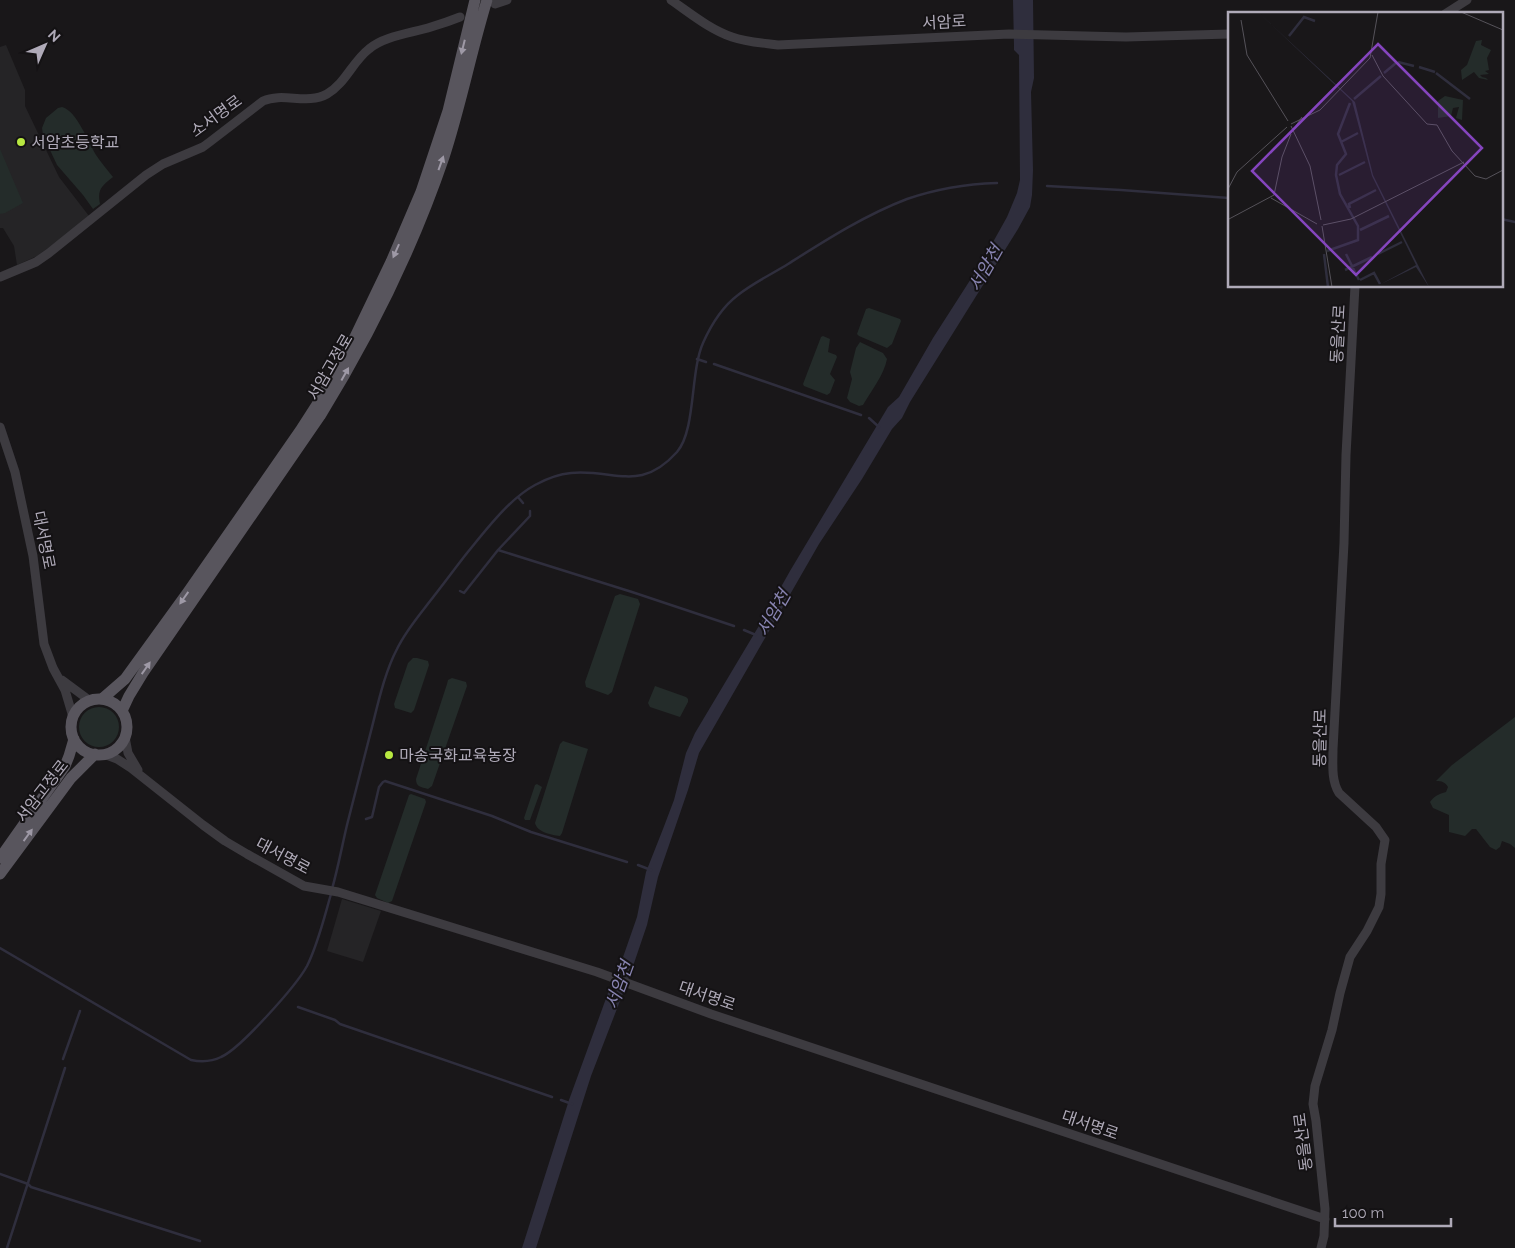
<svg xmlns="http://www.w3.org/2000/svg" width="1515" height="1248" font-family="Raleway,'Noto Sans KR',sans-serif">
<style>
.built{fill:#252426}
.green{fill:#242c2a}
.water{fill:#2f2e3d}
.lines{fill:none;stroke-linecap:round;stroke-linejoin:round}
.stream{stroke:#2f2e3d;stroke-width:2.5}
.minor{stroke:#3d3b40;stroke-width:9}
.major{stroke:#58555d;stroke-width:11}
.oneway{fill:#9e99a6}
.poi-dot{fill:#b8e841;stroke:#141214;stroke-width:2}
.labels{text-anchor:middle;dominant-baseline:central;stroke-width:4;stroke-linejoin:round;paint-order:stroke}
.street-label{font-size:16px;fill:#afaab8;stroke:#141214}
.poi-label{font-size:16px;fill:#afaab8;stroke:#141214;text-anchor:start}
.water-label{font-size:18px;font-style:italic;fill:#8884b1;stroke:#141214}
.inset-river{fill:none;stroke:#2f2e3d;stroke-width:2.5}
.inset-road{fill:none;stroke:#555259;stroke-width:1}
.view{fill:#8545be;fill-opacity:0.15;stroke:#8545be;stroke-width:2.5}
.inset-edge{fill:none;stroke:#afaab8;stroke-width:2.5}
</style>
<rect width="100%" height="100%" fill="#191719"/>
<path class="built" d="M6 45 25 90V106L59 177 89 216 64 237 37 256 17 265 14 246 3 228H0V47Z
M342 899 381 911 363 962 327 951Z"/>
<path class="green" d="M62 107C77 111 88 142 96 155 101 162 107 170 113 177 102 186 97 189 100 204L93 209 83 195 57 165 43 135 42 128 46 118 58 108Z
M0 149 23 203 5 213 0 214Z
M869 308 900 319 901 321 892 344 887 348 859 336 857 334 866 309Z
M823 336 830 339 828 352 836 355 837 357 830 374 835 380 830 393 827 395 804 386 803 384 821 337Z
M860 342 883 353 887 359C884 375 871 391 863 405L859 406 850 402 847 398 852 379 850 372 856 348Z
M620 594 638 599 640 604 612 692 608 695 586 687 585 682 615 596Z
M413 658H417L428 661 429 665 414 710 411 713 395 708 394 704 408 663Z
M452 678 466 682 467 686 432 786 428 789C421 787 416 787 416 779L447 684 448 680Z
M655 686 686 697 688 699V702L680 717 650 707 648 703Z
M79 727a20 20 0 1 1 40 0a20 20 0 1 1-40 0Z
M1515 717V848L1510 844 1502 841 1500 847 1496 850 1490 847 1476 829H1472L1465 836 1449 832V815L1433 808 1430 802C1434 796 1439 794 1446 792L1448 787C1445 782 1442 781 1436 781L1452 765Z
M563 741 588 749 562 833 560 836C551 835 537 832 535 823L560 744Z
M537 784 542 787 530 820H525L524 818 535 785Z
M411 794 425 799 426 802 392 901 388 903 377 898 375 895 376 892 409 795Z"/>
<path class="water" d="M1013 0H1033L1034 78 1031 92 1033 170 1032 195 1030 207 1018 229 910 402 902 418 892 429 862 479 819 544 699 753 688 790 658 877 647 925 630 975 591 1076 536 1248H522L569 1100 608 993 622 960 637 917 646 872 663 829 674 800 686 753 695 733 763 619 790 571 888 407 899 397 933 338 983 260 1007 217 1017 193 1020 180 1019 55 1014 50V46Z"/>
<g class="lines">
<path class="stream" d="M1047 186 1121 190 1229 198
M1501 219 1515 222
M697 359 706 362
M714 364 861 415
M869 418 879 427
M518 497 523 503
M498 550 632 592 734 626
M460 591 464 593 498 550 530 516V511
M744 630 756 635
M366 819 372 817 379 787 383 782 385 781 492 816 531 832 627 862
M638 865 651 870
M332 889C338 868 342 846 347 825 355 794 363 763 371 731 378 704 384 674 397 649 406 630 421 613 434 596 445 582 456 567 467 553 486 530 509 499 535 485 546 479 559 474 571 473 616 469 640 493 677 452 696 430 690 372 703 343 711 325 722 307 738 295 753 283 772 274 788 264 826 240 865 215 907 199 936 189 967 184 997 183
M0 948 191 1060C201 1062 211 1062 221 1057 240 1049 296 986 307 966 318 944 324 918 331 894
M298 1007 335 1020 340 1024 552 1097
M63 1059 80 1011
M561 1100 572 1104
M0 1174 28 1184 31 1187 200 1241
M7 1248 65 1068"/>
<path class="minor" d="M671 0C690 13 709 29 732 37 746 42 763 43 778 45L1009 34 1126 37 1229 34
M495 4 507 0
M1445 14 1467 0
M0 277 36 262 49 253 146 175 163 164 203 147 211 141 263 101C283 92 307 105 327 94 345 84 353 61 369 49 384 36 412 33 431 27 441 24 450 21 460 17
M0 427 15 472 33 556 44 644 53 668 65 690 73 717
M62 680 89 700
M125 737 128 753 138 770
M104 754 117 759 131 768 203 825 225 841 247 854 304 886 338 892 597 972 711 1014 1325 1219
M1321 1248 1324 1236 1325 1209 1316 1121 1313 1104 1315 1086 1332 1030 1340 993 1350 957 1367 931 1379 907 1381 894V864L1385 840 1376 827 1339 793C1331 780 1333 764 1333 749L1344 543 1346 455 1355 286"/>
<path class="major" d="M102 699 125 679 188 592 300 431 318 403 355 337 391 262 421 192 448 111 475 0
M71 727a28 28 0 1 1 56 0a28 28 0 1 1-56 0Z
M122 711 129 696 143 673 320 416C370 335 413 248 444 157 461 105 471 52 487 0
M0 858 65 766 69 756 74 739
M0 874 71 778 95 754"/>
</g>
<defs><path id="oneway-solid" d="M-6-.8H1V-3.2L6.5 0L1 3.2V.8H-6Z" transform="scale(1.25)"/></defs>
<g class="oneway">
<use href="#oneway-solid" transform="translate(463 47) rotate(104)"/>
<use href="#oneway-solid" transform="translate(441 163) rotate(-70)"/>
<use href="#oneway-solid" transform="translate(396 251) rotate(114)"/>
<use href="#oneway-solid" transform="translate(345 374) rotate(-61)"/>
<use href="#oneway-solid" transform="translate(184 598) rotate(125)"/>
<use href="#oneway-solid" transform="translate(146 668) rotate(-55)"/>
<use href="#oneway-solid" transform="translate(28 835) rotate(-54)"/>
</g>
<g class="poi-dot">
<circle cx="21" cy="142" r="5"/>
<circle cx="389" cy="755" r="5"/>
</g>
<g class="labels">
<g class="street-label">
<text transform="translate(944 22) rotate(-3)">서암로</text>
<text transform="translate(216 116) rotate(-36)">소서명로</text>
<text transform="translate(1338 334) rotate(-87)">동을산로</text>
<text transform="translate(330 367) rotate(-60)">서암고정로</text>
<text transform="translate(44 540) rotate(79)">대서명로</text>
<text transform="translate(1320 738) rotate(-89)">동을산로</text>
<text transform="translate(42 791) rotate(-52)">서암고정로</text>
<text transform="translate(283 856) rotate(28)">대서명로</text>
<text transform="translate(707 996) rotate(19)">대서명로</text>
<text transform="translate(1090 1125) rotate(19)">대서명로</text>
<text transform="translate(1303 1142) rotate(-97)">동을산로</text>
</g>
<g class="poi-label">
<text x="31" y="142">서암초등학교</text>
<text x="399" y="755">마송국화교육농장</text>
</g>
<g class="water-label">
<text transform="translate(985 268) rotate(-60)">서암천</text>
<text transform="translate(773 613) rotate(-60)">서암천</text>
<text transform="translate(619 985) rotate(-70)">서암천</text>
</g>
</g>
<g transform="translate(1228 12)">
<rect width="275" height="275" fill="#191719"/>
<path d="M254 28 253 33 263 38 259 46 261 58 257 59 261 62 252 63 254 65 258 66 260 68 251 66 246 60 234 68 233 58 239 53 248 29ZM217 84 235 88 234 108 228 106 231 95 225 96 223 104 210 106V89Z" fill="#242c2a"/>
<path d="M30 0 127 90 145 163 201 275 188 255 153 272 105 273 153 272 188 253 144 164 124 89Z" fill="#2f2e3d"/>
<path class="inset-river" d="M61 24 76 5 87 9M170 50 186 54M191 55 207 60M156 61 168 51M208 61 242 87M126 87 153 64M113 130 130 121M111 163 137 150M122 196 121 192 148 178M132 218 161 204M99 239 130 228V214L112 182 108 163 109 153 118 142 110 122 122 91M96 242 100 275M118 242 131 268M150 242 174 230M117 258 144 245M132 268 146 261 152 272"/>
<path class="inset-road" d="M233 0 275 18M13 8 19 43 60 109M144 43 155 64 199 112 209 113 224 139 247 164 258 167 275 158M63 112 92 98 142 46 150 0M63 114 82 154 93 208M65 118 74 105M0 177 9 160 59 115M43 186 89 212M0 194V210M1 207 46 183 54 145 63 122M95 213 123 207 236 150M94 214 104 275"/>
<path class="view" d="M150 32 254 136 128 263 24 159Z"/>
<rect width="275" height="275" class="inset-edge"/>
</g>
<g transform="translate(45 45) rotate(45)" stroke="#141214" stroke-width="4" paint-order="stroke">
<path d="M0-4L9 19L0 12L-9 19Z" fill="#afaab8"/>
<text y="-8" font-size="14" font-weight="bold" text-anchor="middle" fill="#afaab8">N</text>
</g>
<path d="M1335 1218v8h116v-8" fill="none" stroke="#afaab8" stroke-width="2.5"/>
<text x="1342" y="1218" font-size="15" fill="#afaab8" stroke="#141214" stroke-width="4" paint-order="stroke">100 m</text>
</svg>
